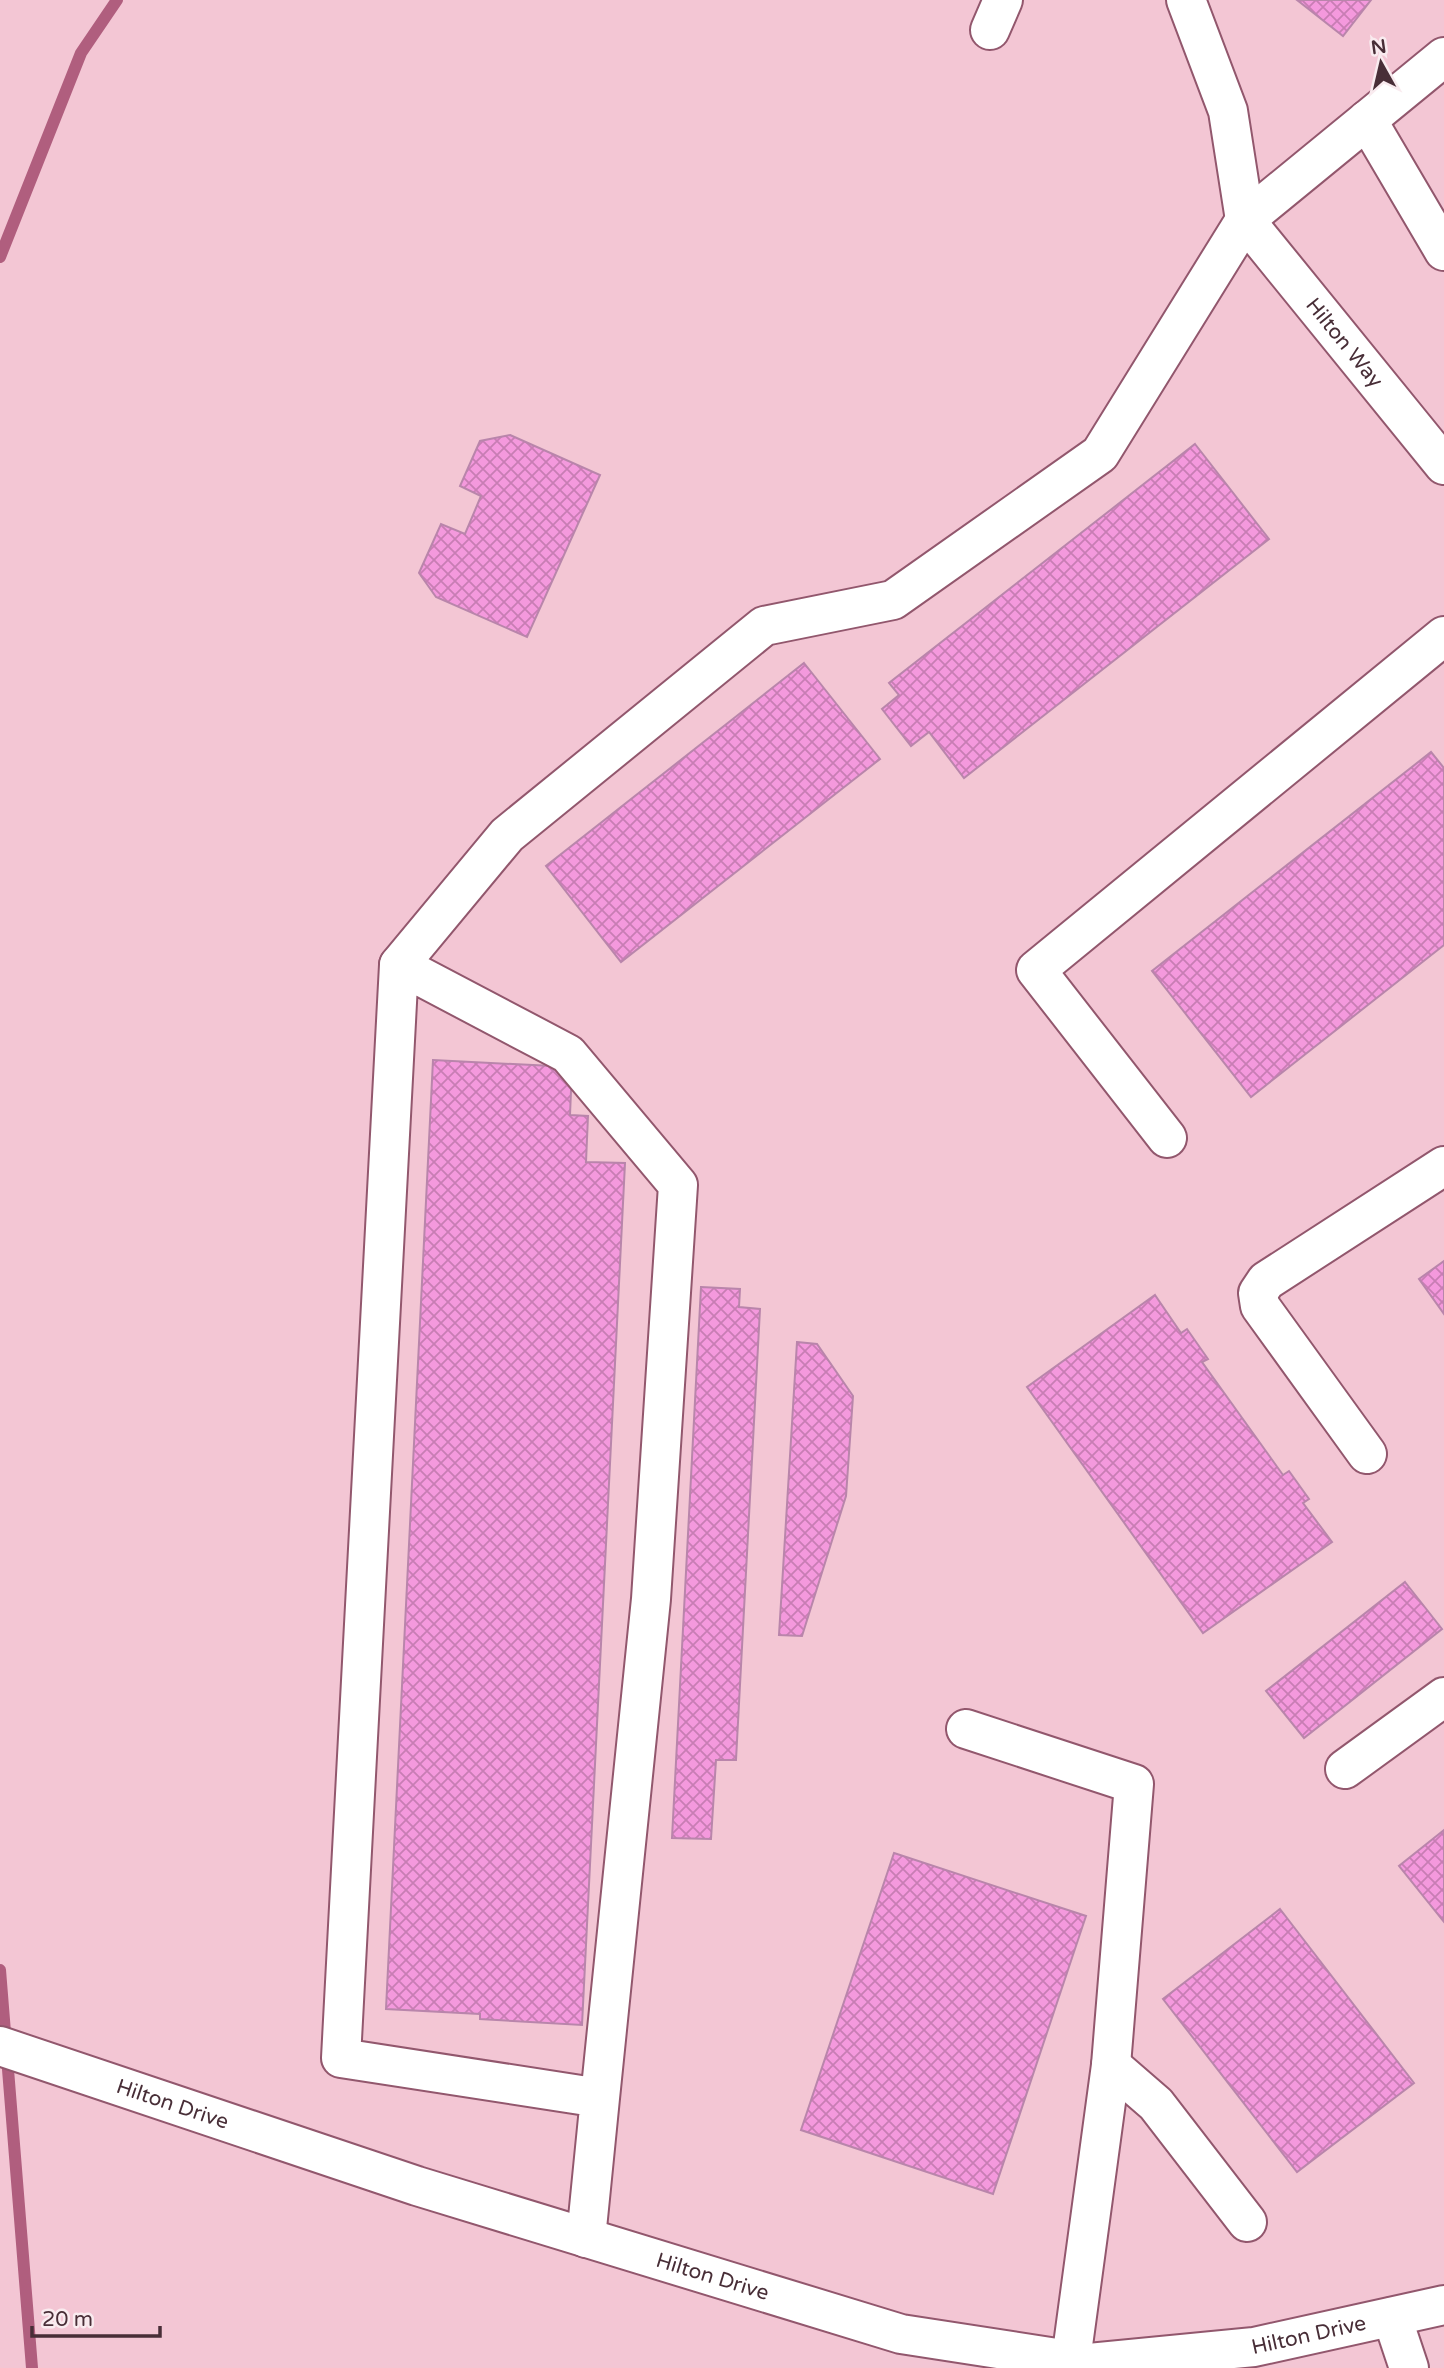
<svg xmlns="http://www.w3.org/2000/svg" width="1444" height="2368" font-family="'Varela Round',sans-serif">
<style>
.built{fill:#f3c6d4}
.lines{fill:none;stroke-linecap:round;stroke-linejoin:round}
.stream{stroke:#b05e7e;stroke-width:12}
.building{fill:url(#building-cross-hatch);stroke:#b985ab;stroke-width:2}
.minor-casing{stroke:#92576d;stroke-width:42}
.minor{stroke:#fff;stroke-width:38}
.labels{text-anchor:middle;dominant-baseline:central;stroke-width:7;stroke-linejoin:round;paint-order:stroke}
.street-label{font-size:21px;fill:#482e37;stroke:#f9ebef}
</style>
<defs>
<pattern id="building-cross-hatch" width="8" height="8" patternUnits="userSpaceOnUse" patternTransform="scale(1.75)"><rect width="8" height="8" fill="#f499dd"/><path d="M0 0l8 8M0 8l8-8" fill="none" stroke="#c87db4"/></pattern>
</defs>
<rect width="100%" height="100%" fill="#fed5e2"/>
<path class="built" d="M0 0H1444V2368H0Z"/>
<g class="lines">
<path class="stream" d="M0 257 81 53 117 0
M0 1970 32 2368"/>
</g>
<path class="building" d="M1297 0H1371L1343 36Z
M510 435 600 475 527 637 436 597 419 573 441 524 465 534 481 496 460 486 480 441Z
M1195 444 1269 539 964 778 929 732 911 746 882 709 899 695 889 683Z
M804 663 880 759 621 962 546 866Z
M1431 752 1444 768V945L1251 1097 1152 971Z
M433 1060 572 1067 570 1115 588 1116 586 1162 625 1163 582 2025 480 2019V2014L386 2009Z
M1444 1261V1314L1419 1279Z
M701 1287 740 1289 739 1307 760 1309 736 1760H716L711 1839 672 1838Z
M1155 1295 1181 1333 1187 1329 1208 1359 1202 1362 1283 1475 1289 1471 1309 1499 1303 1503 1332 1542 1203 1633 1027 1387Z
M797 1342 817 1344 853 1396 846 1496 802 1636 779 1635Z
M1405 1582 1442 1629 1304 1738 1266 1691Z
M1444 1830V1922L1399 1866Z
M894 1853 1086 1916 993 2194 801 2130Z
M1280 1909 1414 2083 1297 2172 1163 1999Z"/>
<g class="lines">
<defs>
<g id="minor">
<path d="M1186 0 1228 111 1245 220"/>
<path d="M990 30 1003 0"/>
<path d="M1367 120 1444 251"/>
<path id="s1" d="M1245 220 1444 465"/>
<path d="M399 965 507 835 764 626 893 600 1100 454 1245 220 1444 57"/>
<path d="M1167 1138 1036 970 1444 636"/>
<path d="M1367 1454 1260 1306 1258 1293 1266 1281 1444 1166"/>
<path d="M966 1729 1134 1784 1111 2065 1071 2360"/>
<path d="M1345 1769 1444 1697"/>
<path id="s2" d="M0 2046 417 2186 901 2334 1089 2363 1254 2347 1444 2305"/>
<path d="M1111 2065 1156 2104 1247 2222"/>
<path d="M586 2238 600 2098 341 2058 399 965 568 1054 678 1185 651 1599 600 2098"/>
<path d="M1392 2317 1409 2368"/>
</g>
</defs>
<use href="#minor" class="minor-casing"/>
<use href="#minor" class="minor"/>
</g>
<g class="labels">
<g class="street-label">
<text stroke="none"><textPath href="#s1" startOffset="158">Hilton Way</textPath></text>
<text stroke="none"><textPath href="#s2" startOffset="182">Hilton Drive</textPath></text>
<text stroke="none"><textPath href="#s2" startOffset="749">Hilton Drive</textPath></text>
<text stroke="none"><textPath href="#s2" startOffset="1358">Hilton Drive</textPath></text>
</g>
</g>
<g transform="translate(1381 63) rotate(352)" stroke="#f9ebef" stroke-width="5" paint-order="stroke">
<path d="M0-5L12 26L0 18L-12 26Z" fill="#482e37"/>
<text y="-10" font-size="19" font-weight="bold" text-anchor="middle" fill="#482e37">N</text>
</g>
<path d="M32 2326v10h128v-10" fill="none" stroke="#482e37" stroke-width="3.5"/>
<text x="42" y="2326" font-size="21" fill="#482e37" stroke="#f9ebef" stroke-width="5" paint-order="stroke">20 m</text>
</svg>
